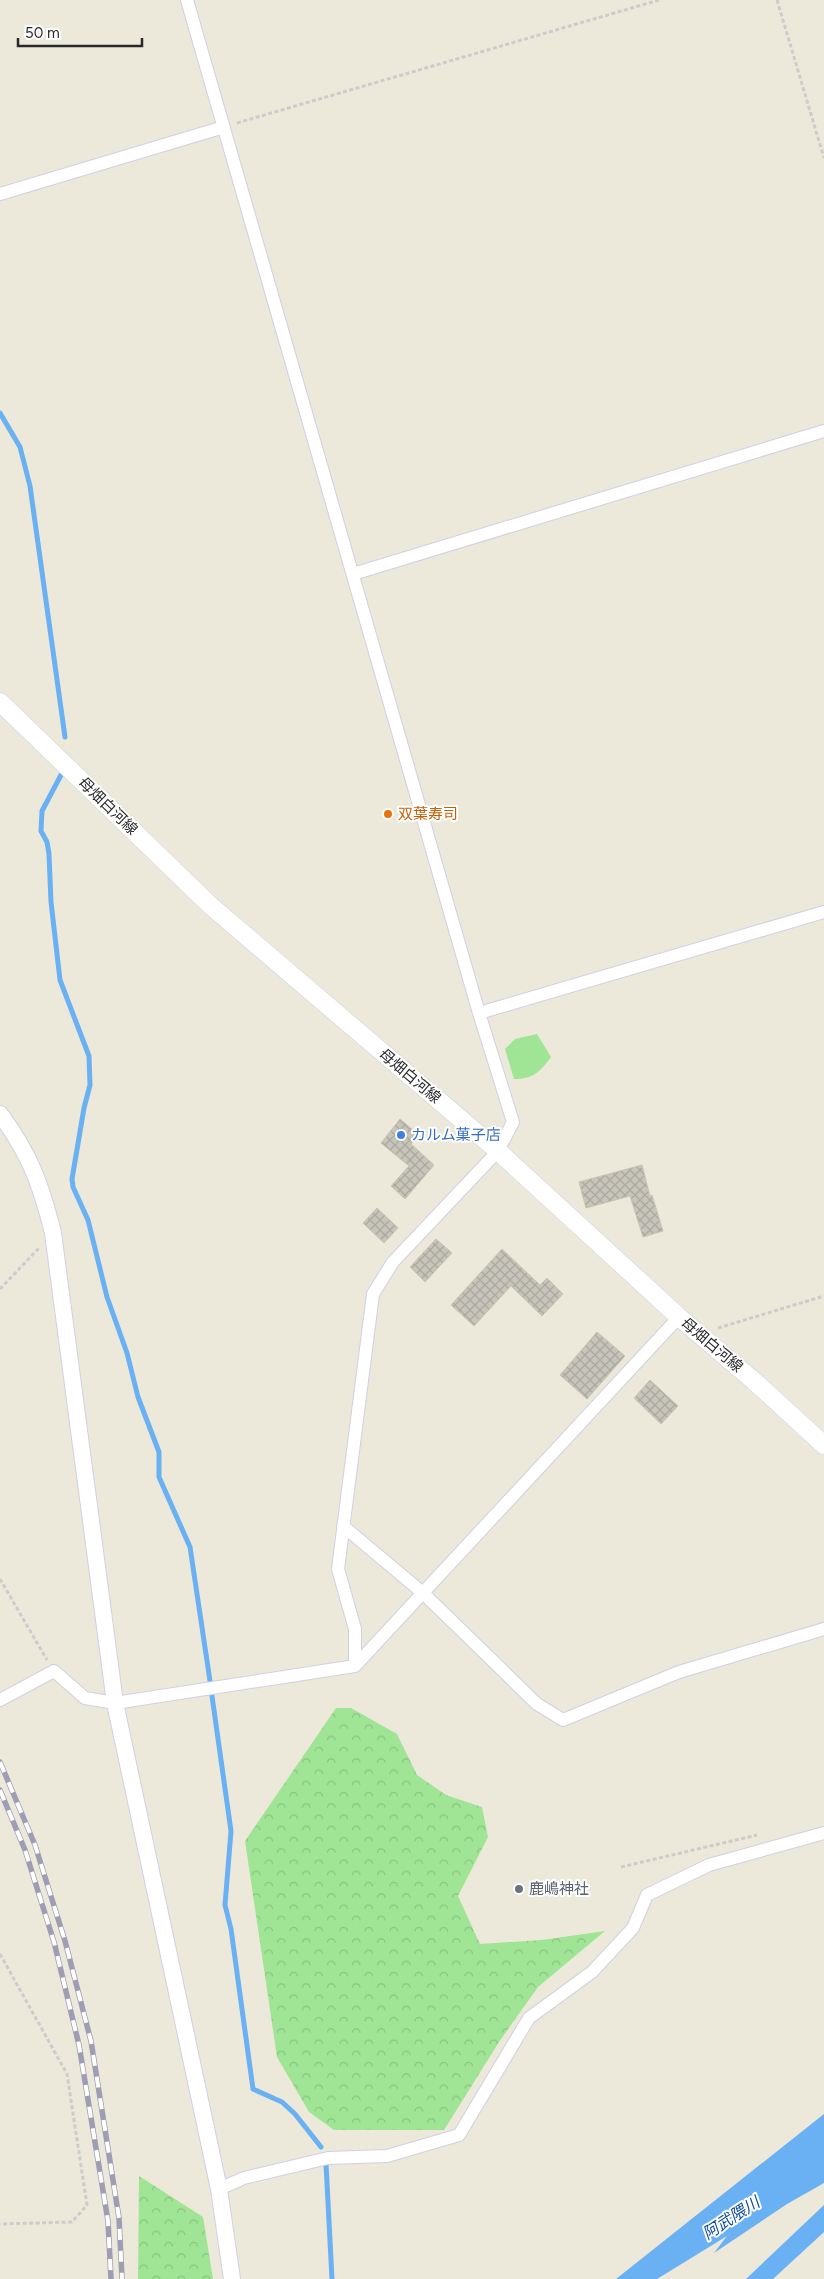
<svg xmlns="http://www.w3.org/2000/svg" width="824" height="2279" font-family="Figtree,'Noto Sans JP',sans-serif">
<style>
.grass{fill:#9fe595}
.forest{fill:url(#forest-crowns)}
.water{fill:#69b1f2}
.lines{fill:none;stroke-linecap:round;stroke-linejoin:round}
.stream{stroke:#69b1f2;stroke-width:5}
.building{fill:url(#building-cross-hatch);stroke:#c7c5b4}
.minor-casing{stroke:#d0d0e3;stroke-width:14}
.tertiary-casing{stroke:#d0d0e3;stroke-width:18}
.secondary-casing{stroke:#d0d0e3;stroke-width:19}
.path{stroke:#ccc;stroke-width:3;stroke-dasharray:4 2.5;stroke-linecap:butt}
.minor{stroke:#fff;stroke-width:12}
.tertiary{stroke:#fff;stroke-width:16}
.secondary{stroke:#fff;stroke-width:18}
.rail-casing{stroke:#9f9db4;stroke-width:5.5}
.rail{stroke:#fff;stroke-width:4;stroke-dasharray:11;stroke-linecap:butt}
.food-dot{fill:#e8710a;stroke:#fff;stroke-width:2}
.shop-dot{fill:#3f7fe0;stroke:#fff;stroke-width:2}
.worship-dot{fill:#6b7280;stroke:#fff;stroke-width:2}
.labels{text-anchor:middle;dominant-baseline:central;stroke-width:4;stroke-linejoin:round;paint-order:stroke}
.street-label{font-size:15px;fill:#292929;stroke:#fff}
.food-label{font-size:15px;fill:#c56008;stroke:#fff;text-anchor:start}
.shop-label{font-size:15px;fill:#366cbe;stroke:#fff;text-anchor:start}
.worship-label{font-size:15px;fill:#5b616d;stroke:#fff;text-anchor:start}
.water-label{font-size:16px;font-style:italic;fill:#094b9d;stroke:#fff}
</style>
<defs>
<pattern id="forest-crowns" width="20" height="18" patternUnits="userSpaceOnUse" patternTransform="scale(1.25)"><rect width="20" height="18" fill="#9fe595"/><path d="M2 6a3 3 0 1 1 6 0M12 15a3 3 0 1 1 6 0" fill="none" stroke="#89c480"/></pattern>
<pattern id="building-cross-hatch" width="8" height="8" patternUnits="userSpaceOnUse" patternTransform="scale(1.25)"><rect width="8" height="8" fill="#c7c5ba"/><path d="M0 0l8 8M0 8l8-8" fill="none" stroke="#aba9a0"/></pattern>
</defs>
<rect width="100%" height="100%" fill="#ece8da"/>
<path class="grass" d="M537 1034 551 1057C540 1072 533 1079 514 1079L505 1049 515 1039Z"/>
<path class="forest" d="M336 1708H351L397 1734 417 1775 446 1795 482 1807 488 1837 458 1896 480 1944 542 1940 605 1931 538 1987 499 2042 444 2130H334L309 2112 277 2057 245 1841Z
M139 2176 203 2217 213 2279H138Z"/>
<path class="water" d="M824 2114V2183L787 2204 714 2253 727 2236 657 2279H616Z
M824 2205V2232L773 2279H746Z"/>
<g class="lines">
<path class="stream" d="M0 413 20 447 30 486 65 737
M61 775 42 811 41 831 47 842 49 854 51 902 60 980 89 1056 90 1085 84 1108 72 1179 73 1187 88 1220 107 1297 127 1353 138 1397 159 1452V1477L190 1547 210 1681
M212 1696 231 1831 225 1905 231 1929 253 2089 282 2102 295 2114 321 2147
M326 2164 332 2279"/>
</g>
<path class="building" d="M400 1119 419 1135 411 1144 434 1165 405 1199 391 1186 409 1166 381 1143Z
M642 1165 650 1196 652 1195 663 1231 643 1237 630 1196 586 1208 579 1182Z
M377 1208 398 1228 384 1243 363 1223Z
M436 1239 452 1253 425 1282 410 1267Z
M502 1249 540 1285 547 1278 563 1294 542 1316 511 1286 474 1326 451 1305Z
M597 1332 625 1356 587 1399 560 1375Z
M650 1380 678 1406 661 1424 634 1398Z"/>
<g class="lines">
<defs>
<path id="minor" d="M187 0 479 1013 513 1122 498 1151 393 1262 373 1294 338 1569 355 1629V1666
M0 194 224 127
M353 574 824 431
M479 1013 824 912
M343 1526 423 1593 537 1704 563 1720 679 1672 824 1629
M0 1700 54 1671 85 1698 115 1703 355 1666 679 1317
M219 2189 244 2178 328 2158 387 2156 459 2135 529 2018 592 1972 633 1928 647 1895 709 1865 824 1833"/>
<path id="tertiary" d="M0 1114C30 1154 41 1185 53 1233L115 1703 219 2189 232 2279"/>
<path id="secondary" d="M0 702 211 906 498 1151 679 1317 754 1381 824 1445"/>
</defs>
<use href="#minor" class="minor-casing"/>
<use href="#tertiary" class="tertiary-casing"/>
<use href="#secondary" class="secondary-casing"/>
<path class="path" d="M777 0 824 158
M237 123 659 0
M0 1289 39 1248
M718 1328 824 1296
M0 1579 47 1660
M621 1867 757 1835
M0 1954 67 2074 87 2205 72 2222 0 2224"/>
<use href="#minor" class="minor"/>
<use href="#tertiary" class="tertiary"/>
<use href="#secondary" class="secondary"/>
<defs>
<path id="rail" d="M0 1762 35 1845 65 1941 91 2041 119 2218 122 2279
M0 1790 25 1850 54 1942 79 2045 108 2221 111 2279"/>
</defs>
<use href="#rail" class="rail-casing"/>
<use href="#rail" class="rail"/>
</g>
<circle class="food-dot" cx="388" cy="814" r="5"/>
<circle class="shop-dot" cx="401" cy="1135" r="5"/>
<circle class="worship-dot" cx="519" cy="1889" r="5"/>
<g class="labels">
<g class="street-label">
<text transform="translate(108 806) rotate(44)">母畑白河線</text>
<text transform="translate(410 1076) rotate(40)">母畑白河線</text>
<text transform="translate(712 1345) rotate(40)">母畑白河線</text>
</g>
<g class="food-label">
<text x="398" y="814">双葉寿司</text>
</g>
<g class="shop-label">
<text x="411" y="1135">カルム菓子店</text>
</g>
<g class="worship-label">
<text x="529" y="1889">鹿嶋神社</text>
</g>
<g class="water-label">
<text transform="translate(731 2218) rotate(-33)">阿武隈川</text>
</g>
</g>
<path d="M18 38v8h124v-8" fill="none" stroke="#292929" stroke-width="2.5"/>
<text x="25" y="38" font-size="15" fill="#292929" stroke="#ffffff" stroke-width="4" paint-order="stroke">50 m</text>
</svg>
